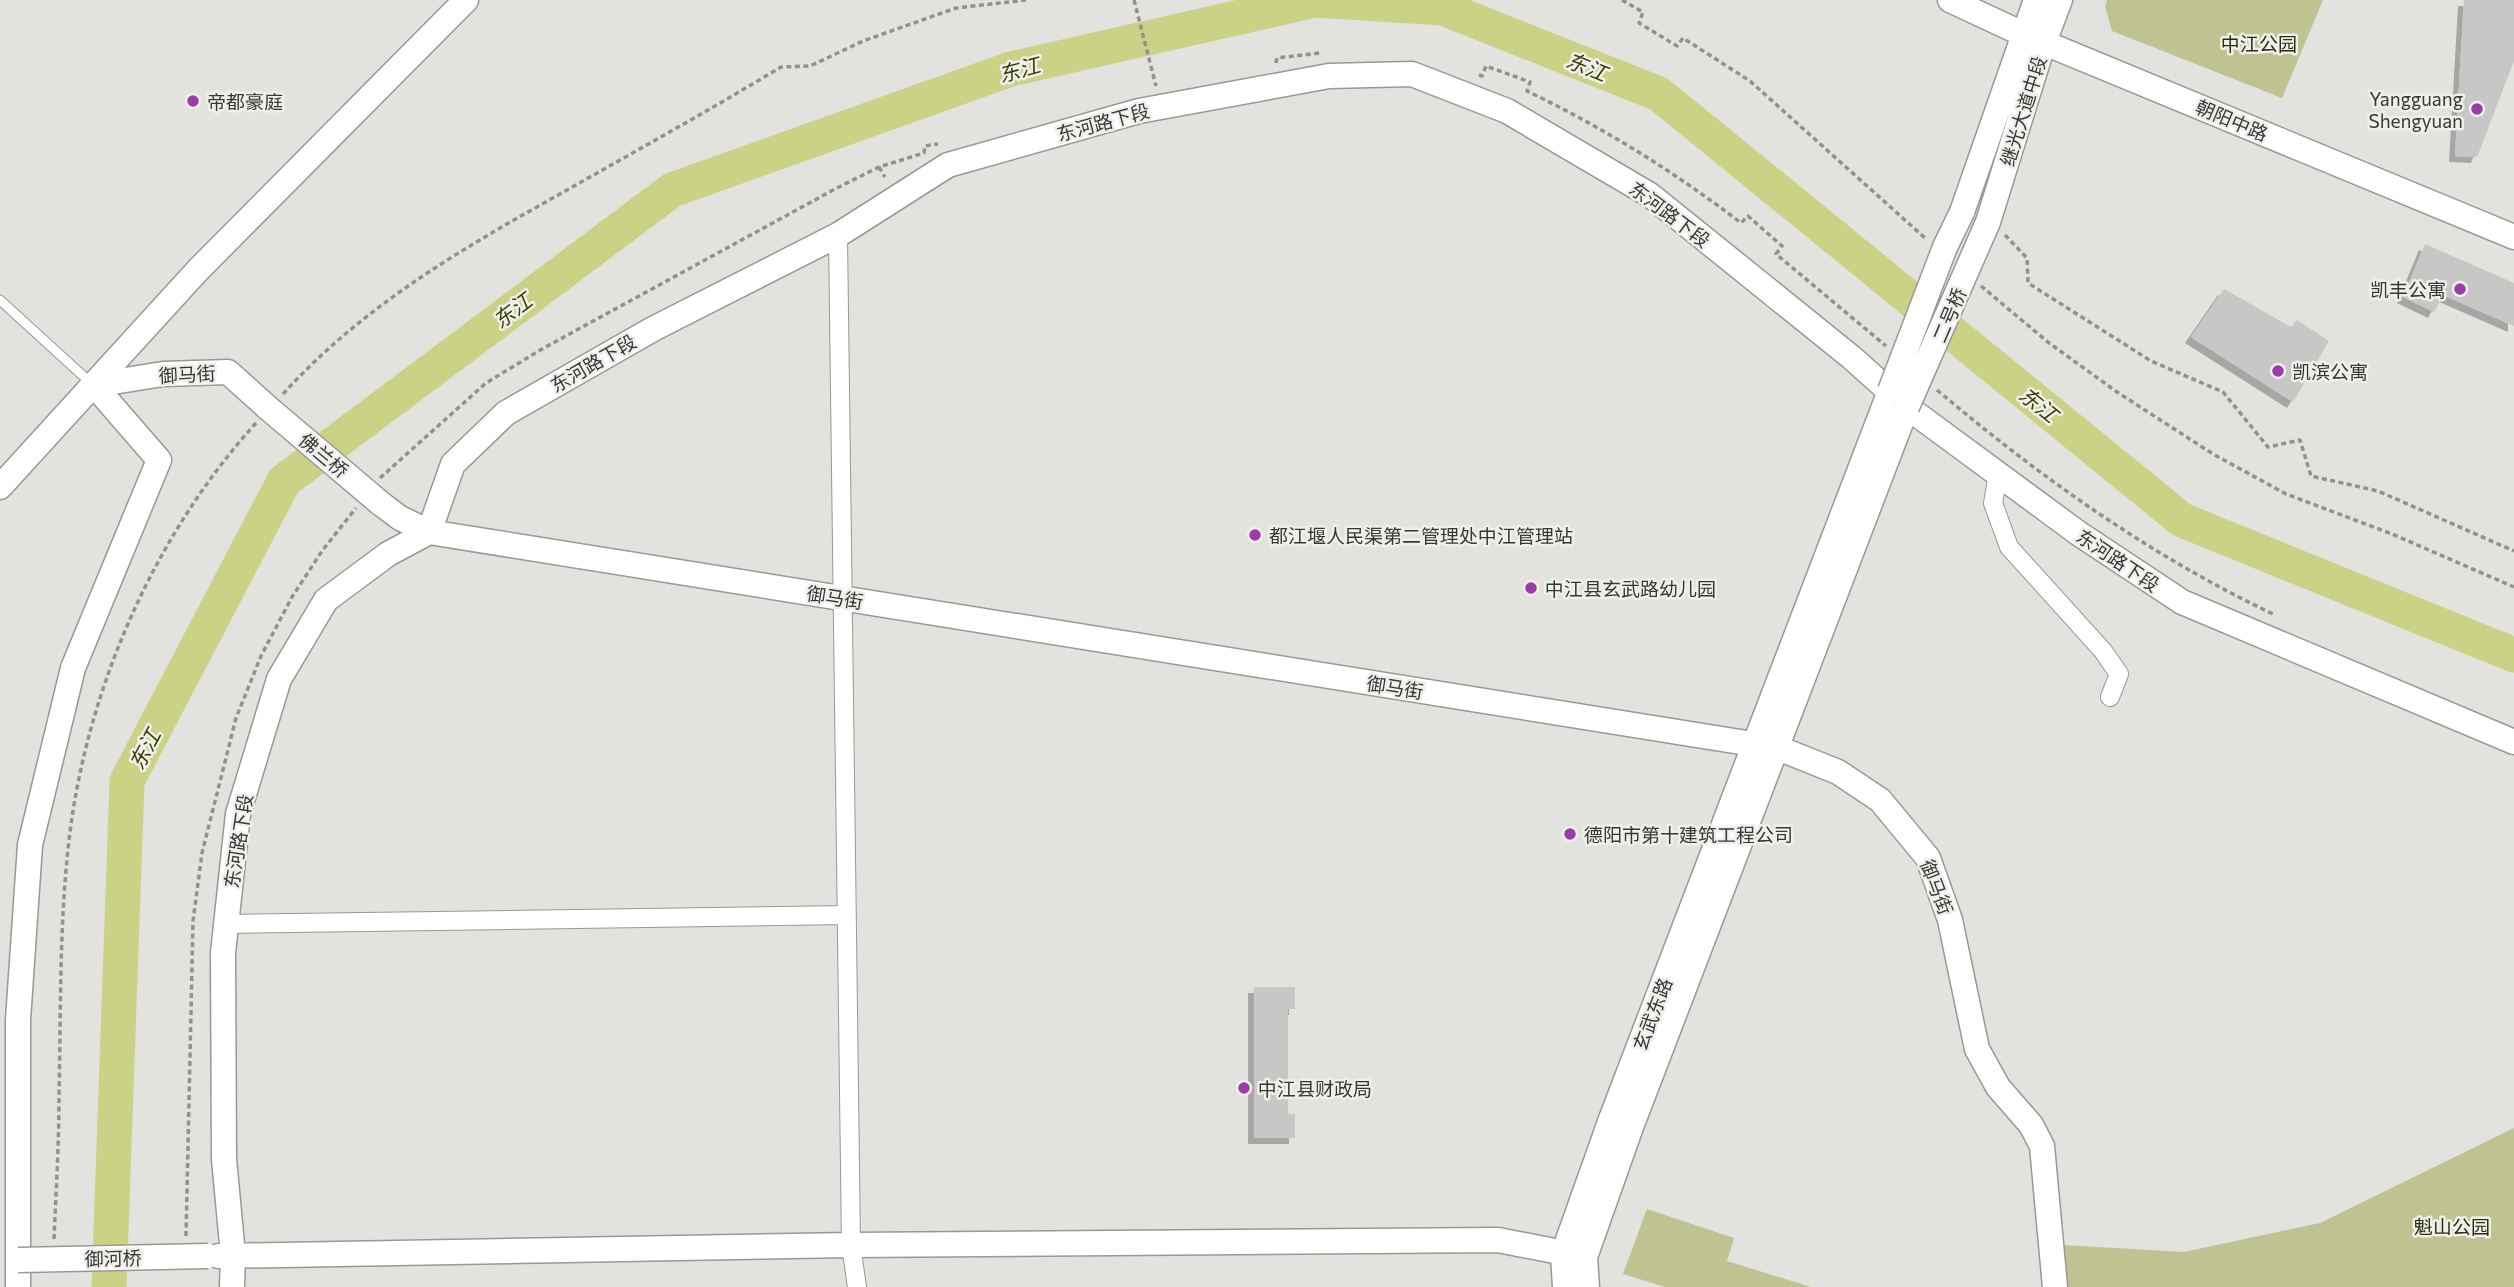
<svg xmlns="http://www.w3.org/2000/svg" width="2514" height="1287" font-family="Commissioner,'Noto Sans SC',sans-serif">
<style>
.green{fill:#bec391}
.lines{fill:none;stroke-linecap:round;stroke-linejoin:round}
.river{stroke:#ccd285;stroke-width:35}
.building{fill:#c7c8c5;filter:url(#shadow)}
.lane-casing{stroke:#989996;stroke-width:11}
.street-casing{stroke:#989996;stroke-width:20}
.secondary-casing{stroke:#989996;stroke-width:27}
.path{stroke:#91918f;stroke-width:3.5;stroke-dasharray:5 3.5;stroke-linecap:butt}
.lane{stroke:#fff;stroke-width:9}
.street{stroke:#fff;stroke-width:18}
.secondary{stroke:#fff;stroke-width:24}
.secondary-bridge-casing{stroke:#989996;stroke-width:27;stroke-linecap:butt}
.secondary-bridge{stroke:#fff;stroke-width:24}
.poi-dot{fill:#9a3da7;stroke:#eff0ec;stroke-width:2.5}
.labels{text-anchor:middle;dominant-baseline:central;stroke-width:5;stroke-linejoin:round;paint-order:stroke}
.park-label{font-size:19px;fill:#2b2d0b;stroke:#eff0ec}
.poi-label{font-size:19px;fill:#373736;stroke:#eff0ec;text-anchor:start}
.street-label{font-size:19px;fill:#373736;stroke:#eff0ec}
.water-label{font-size:21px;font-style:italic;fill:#3a3c00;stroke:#eff0ec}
</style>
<defs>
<filter id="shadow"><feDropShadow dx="-6" dy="6" stdDeviation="0" flood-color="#0004"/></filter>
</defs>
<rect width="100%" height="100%" fill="#e2e2df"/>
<path class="green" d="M2107 0H2323L2282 98 2112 31 2105 6Z
M2514 1128V1287H2046L2045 1244 2184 1252 2320 1223Z
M1647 1209 1734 1238 1727 1261 1811 1287H1665L1623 1274Z"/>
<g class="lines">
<path class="river" d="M109 1287 127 781 284 481 672 190 1011 69 1315 0 1443 8 1659 94 2182 520 2514 655"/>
</g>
<path class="building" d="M2464 0H2514V61L2477 157 2455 156Z
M2425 244 2514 283V326L2443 295 2434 312 2403 297Z
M2224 289 2291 327 2297 320 2329 341 2293 402 2191 337Z
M1254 987H1295V1009H1288V1114H1295V1138H1254Z"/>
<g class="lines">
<defs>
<path id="lane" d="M0 300 92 384"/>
<path id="street" d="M838 235 851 1245 857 1287
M1998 474 1993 503 2009 547 2103 651 2119 674 2110 697
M226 924 846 915"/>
<path id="secondary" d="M1950 0 2023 34 2514 237
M1962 212 2036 0
M1988 222 2044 42 2060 0
M94 385 163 374 228 372 268 408
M0 487 198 270 466 0
M380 503 400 518 429 532 1778 748 1838 772 1880 800 1928 858 1950 920 1977 1049 1998 1087 2031 1125 2042 1146 2055 1287
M219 1256 851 1245 1498 1240 1585 1257
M18 1287V1020L30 845 73 668 159 460 94 385
M232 1287 233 1255 224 1159 223 953 238 814 279 679 326 600 388 554 429 532 453 464 506 413 653 329 838 235 948 165 1139 111 1329 76 1412 74 1507 111 1650 195 1851 357 1907 407 2078 533 2182 602 2514 742
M1565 1287 1563 1254 1611 1119 1890 391
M1587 1287 1585 1257 1631 1127 1907 407"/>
</defs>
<use href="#lane" class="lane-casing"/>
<use href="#street" class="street-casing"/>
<use href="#secondary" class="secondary-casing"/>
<path class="path" d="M1134 0 1156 86
M1622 0 1643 12 1639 23 1677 46 1683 38 1750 81 1925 238
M1276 63 1277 58 1320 53
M1479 75 1482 76 1486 66 1530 82 1527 91C1604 128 1673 171 1741 223L1748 216 1782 246 1776 254 1886 346
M879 167 885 177
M2005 235 2027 258 2028 283 2151 361 2223 392 2268 447 2300 440 2311 476 2378 491 2514 551
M1981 286 2049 343 2117 392 2213 454 2286 494 2392 534 2514 587
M1937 390C2040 477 2151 556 2273 614
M283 394C362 307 458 251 560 194 634 152 708 111 781 67L810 66 863 41 956 8 1026 0
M380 478 486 383 542 349 835 189 879 167 924 153 925 146 938 144
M186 1236 193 921 202 853 236 718 261 656 292 597 322 551 356 508
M54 1239C56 1192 59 1144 59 1096 61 1008 59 920 70 832 89 684 156 533 256 423"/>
<use href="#lane" class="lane"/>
<use href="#street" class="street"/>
<use href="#secondary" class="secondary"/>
<defs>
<path id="secondary-bridge" d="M1890 391 1945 247 1962 212
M1907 407 1988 222
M268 408 380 503
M18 1260 208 1256"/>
</defs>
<use href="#secondary-bridge" class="secondary-bridge-casing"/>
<use href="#secondary-bridge" class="secondary-bridge"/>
</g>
<g class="poi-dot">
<circle cx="193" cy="101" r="7"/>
<circle cx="2477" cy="109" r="7"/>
<circle cx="2460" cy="289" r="7"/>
<circle cx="2278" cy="371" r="7"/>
<circle cx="1255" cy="535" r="7"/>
<circle cx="1531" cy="588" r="7"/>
<circle cx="1570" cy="834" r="7"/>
<circle cx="1244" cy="1088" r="7"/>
</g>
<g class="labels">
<g class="park-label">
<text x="2259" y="43">中江公园</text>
<text x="2452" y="1226">魁山公园</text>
</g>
<g class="poi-label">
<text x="2463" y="98" text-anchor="end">Yangguang<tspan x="2463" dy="22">Shengyuan</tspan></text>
<text x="207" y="101">帝都豪庭</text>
<text x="2446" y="289" text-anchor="end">凯丰公寓</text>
<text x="2292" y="371">凯滨公寓</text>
<text x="1269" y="535">都江堰人民渠第二管理处中江管理站</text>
<text x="1545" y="588">中江县玄武路幼儿园</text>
<text x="1584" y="834">德阳市第十建筑工程公司</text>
<text x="1258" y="1088">中江县财政局</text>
</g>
<g class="street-label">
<text transform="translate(2023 111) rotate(-73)">继光大道中段</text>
<text transform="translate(2232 120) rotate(23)">朝阳中路</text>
<text transform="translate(1103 122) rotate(-15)">东河路下段</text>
<text transform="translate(1670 214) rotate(37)">东河路下段</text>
<text transform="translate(1949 315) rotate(-67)">二号桥</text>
<text transform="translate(593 363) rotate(-30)">东河路下段</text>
<text transform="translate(187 374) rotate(-3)">御马街</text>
<text transform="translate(324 455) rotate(40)">佛兰桥</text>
<text transform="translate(2118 560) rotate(34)">东河路下段</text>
<text transform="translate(835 597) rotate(9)">御马街</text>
<text transform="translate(1395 687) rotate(9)">御马街</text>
<text transform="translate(238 841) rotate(-81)">东河路下段</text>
<text transform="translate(1937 887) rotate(69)">御马街</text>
<text transform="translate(1652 1014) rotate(-69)">玄武东路</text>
<text transform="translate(113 1258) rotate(-1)">御河桥</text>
</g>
<g class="water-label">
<text transform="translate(1587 66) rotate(22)">东江</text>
<text transform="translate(1019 69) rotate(-15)">东江</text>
<text transform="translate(512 310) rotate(-37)">东江</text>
<text transform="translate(2039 404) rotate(39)">东江</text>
<text transform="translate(144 749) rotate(-62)">东江</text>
</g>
</g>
</svg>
